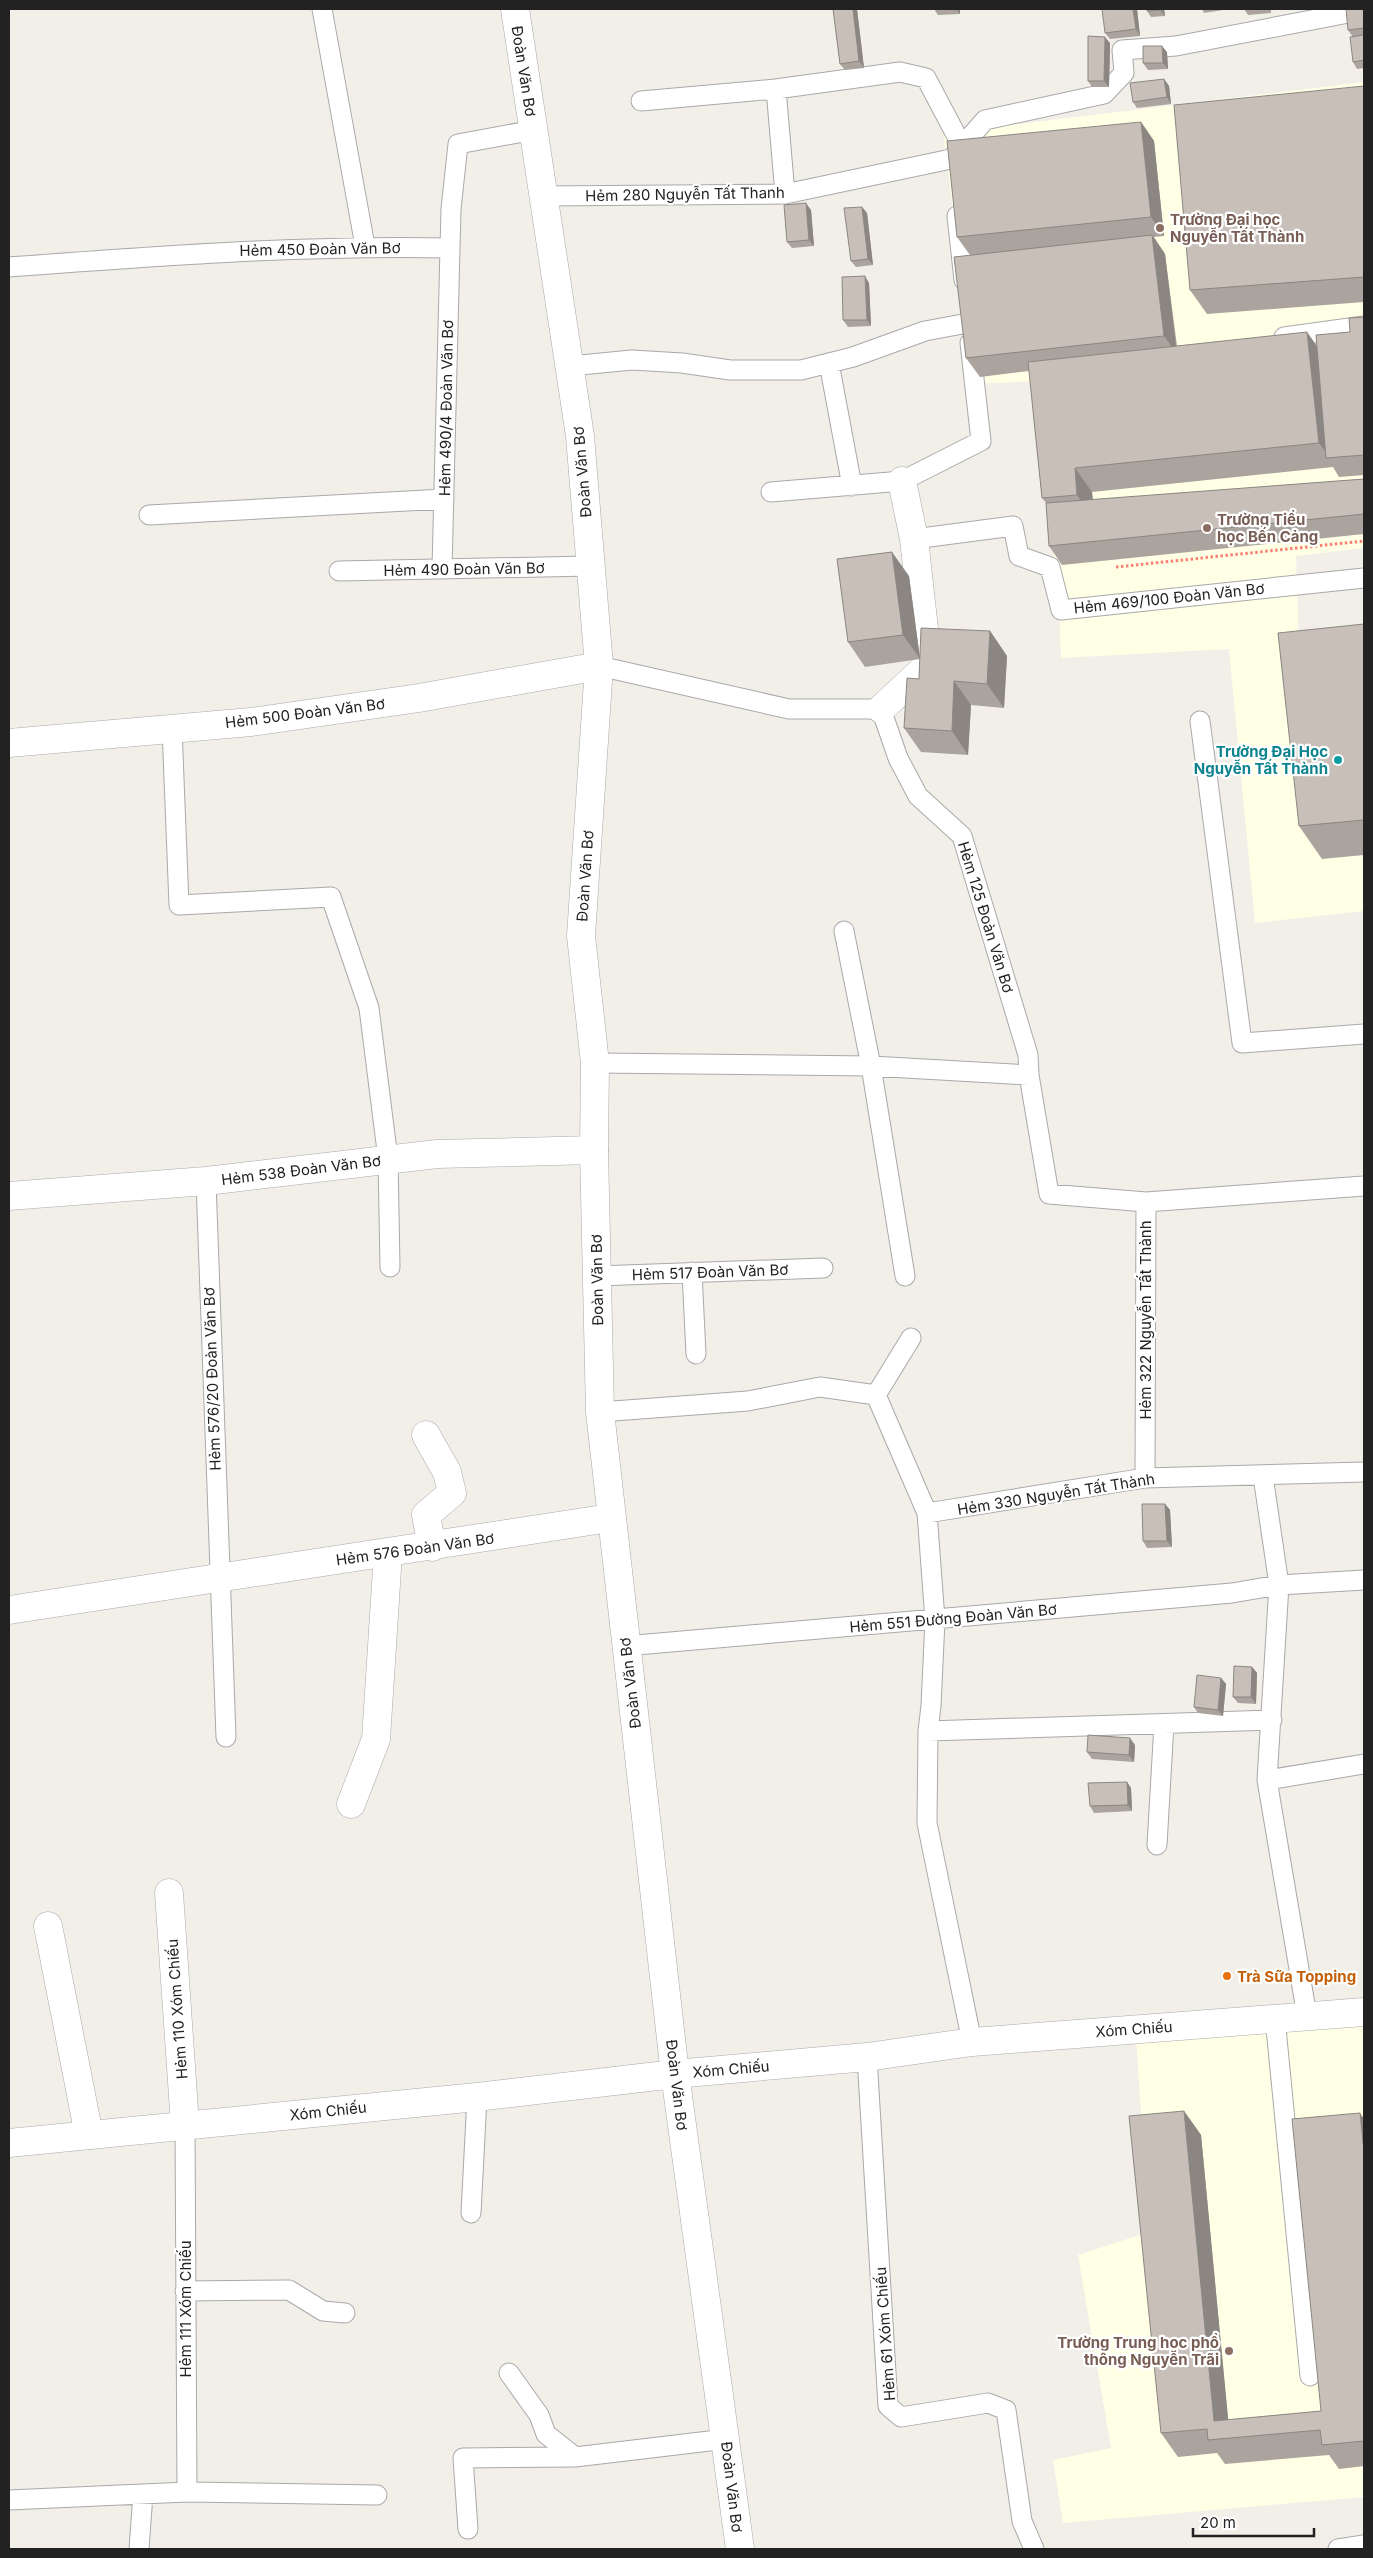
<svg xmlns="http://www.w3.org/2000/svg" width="1373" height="2558" font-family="Inter,sans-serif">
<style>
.education{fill:#ffffe5}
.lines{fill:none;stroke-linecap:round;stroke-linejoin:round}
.service-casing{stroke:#a9a9a9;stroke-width:21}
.minor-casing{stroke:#a9a9a9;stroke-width:29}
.tertiary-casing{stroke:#a9a9a9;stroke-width:29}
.path{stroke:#fa8072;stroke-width:3;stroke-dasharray:2.5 2.5;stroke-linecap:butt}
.service{stroke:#fff;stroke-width:19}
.minor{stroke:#fff;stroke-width:28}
.tertiary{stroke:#fff;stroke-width:28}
.wall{fill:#aba49e}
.shaded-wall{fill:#8b8681}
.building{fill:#c7bfb8;stroke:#8b8681}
.education-dot{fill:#8d6e63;stroke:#fff;stroke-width:2}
.culture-dot{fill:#0f9aa8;stroke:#fff;stroke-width:2}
.food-dot{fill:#e8710a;stroke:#fff;stroke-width:2}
.labels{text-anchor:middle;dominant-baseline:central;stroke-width:4.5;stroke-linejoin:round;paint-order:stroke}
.street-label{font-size:15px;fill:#222;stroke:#fff}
.education-label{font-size:15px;font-weight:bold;fill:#785e54;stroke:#fff;text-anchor:start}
.culture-label{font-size:15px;font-weight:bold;fill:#0d838f;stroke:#fff;text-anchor:end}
.food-label{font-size:15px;font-weight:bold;fill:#c56008;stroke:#fff;text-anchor:start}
</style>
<rect width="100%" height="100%" fill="#f2efe9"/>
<path class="education" d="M1364 82V548L1296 556 1299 647 1364 638V911L1255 923 1229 649 1061 658 1058 583 1046 507 1036 381 976 384 943 133Z
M1364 2026V2497L1063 2523 1053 2460 1111 2448 1078 2255 1149 2232 1136 2037Z"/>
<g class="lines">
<defs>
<path id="service" d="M322 9 365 246
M776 89 900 72 926 78 962 146
M641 101 776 89 785 194
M544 196 785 194 951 159 985 120 1104 94 1124 73 1122 50 1176 46 1364 10
M957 216 964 280
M9 267C156 256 302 245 450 248L451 209 458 144 534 130
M1284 337 1364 326
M829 363 852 486
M570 366 632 360 682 363 730 370H801L853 357 925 331 968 323
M771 492 902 481 981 441 970 343
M149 515 444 499
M914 539 1013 526 1019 556 1050 567 1061 610 1364 578
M442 569 450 248
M339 571 590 566
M599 666 789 709H881L898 758 918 796 962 836 1028 1055 1029 1075 1049 1194 1146 1202
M1200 721 1242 1043 1364 1034
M172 728 179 905 331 897 369 1008 388 1159 390 1267
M844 931 871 1066 1029 1075
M595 1063 871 1066 905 1276
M206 1181 226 1737
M692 1272 696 1354
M597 1276 823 1268
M911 1338 876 1395 927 1513 935 1620 931 1706 928 1731 927 1823 972 2042
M600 1412 748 1401 820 1387 876 1395
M1263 1476 1279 1585 1267 1780 1307 2016
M1145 1478 1146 1202 1364 1186
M927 1513 1145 1478 1364 1472
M625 1646 1232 1593 1279 1585 1364 1580
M928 1731 1272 1720
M1267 1780 1364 1764
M1157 1845 1164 1724
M1275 2018 1310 2376
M867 2057 888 2406 901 2417 988 2403 1006 2410 1022 2521 1034 2549
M185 2125 187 2492 377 2495
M471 2213 477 2097
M185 2291 289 2290 323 2311 345 2313
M509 2373 539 2415 546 2434 575 2457
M9 2500 187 2492
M468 2529 463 2458 575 2457 726 2439
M139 2549 143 2494
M1338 2549 1364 2545"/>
<path id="minor" d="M881 709 928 665 914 539 902 481
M9 743 251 722 419 698 599 666
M9 1196 206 1181 437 1154 594 1150
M426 1435 447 1472 452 1493 426 1515 432 1547
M9 1610 610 1518
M351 1804 376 1739 388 1553
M169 1893 185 2125
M48 1926 89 2135"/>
<path id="tertiary" d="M515 9 580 436 599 666 581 936 595 1063 594 1150 600 1412 675 2074 740 2549
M9 2143 477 2097 675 2074 867 2057 972 2042 1364 2012"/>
</defs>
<use href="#service" class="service-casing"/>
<use href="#minor" class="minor-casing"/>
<use href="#tertiary" class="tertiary-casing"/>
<path class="path" d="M1116 567 1364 541"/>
<use href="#service" class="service"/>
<use href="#minor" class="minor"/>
<use href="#tertiary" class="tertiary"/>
</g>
<path class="wall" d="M833 9H857L864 68 845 70 840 64Z
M934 9H960V14L938 15Z
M1137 9 1140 36 1110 39 1105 33Z
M1147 9H1164L1165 16 1151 17 1147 11Z
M1202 9H1222L1223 10 1204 13Z
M1244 9H1271V13L1248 15Z
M1364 9V35L1353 37 1348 30Z
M1364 35V68L1357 69 1353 62Z
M1110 43 1109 87H1092L1088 81Z
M1167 52 1168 69 1148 70 1143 63Z
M1164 79 1169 86 1171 104 1137 108 1133 102Z
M1364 86V302L1207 314 1190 290Z
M1141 122 1154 141 1164 236 1154 237 1165 254 1177 346H1317L1350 332 1364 317V475L1339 477 1333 467 1092 492 1093 500 1364 479V534L1062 565 1049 546 1046 503 1042 498 1029 371 980 377 966 358 970 255 957 237Z
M862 207 867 213 873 265 856 267 851 261Z
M811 210 814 246 792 248 787 242Z
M869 283 871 326 848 327 843 320Z
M909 576 920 658 990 631 1007 656 1004 708 971 705 968 755 921 752 904 728 919 679 920 659 865 667 848 642Z
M1364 624V855L1322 859 1299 826Z
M1165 1504 1170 1510 1172 1547 1147 1548 1143 1541Z
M1252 1667 1257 1673 1256 1704 1238 1703 1233 1697Z
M1221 1678 1226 1684 1223 1716 1198 1713 1194 1707Z
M1135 1745 1134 1762 1092 1759 1087 1752Z
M1127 1782 1131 1788 1132 1811 1094 1813 1090 1806Z
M1184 2111 1201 2135 1228 2420 1321 2411 1364 2119V2466L1339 2469 1329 2455 1225 2464 1217 2453 1178 2457 1161 2433Z"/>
<path class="shaded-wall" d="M853 9H857L864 68 859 61Z
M956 9H960V14Z
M1133 9H1137L1140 36 1136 29Z
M1160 9H1164L1165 16 1160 10Z
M1105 37 1110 43 1109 87 1104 81Z
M1162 46 1167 52 1168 69 1163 63Z
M1164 79 1169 86 1171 104 1167 97Z
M1141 122 1154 141 1164 236 1151 217Z
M806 203 811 210 814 246 809 240Z
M862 207 867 213 873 265 868 259Z
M1152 235 1165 254 1177 354 1164 336Z
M865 276 869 283 871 326 867 320Z
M1307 332 1324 356 1330 458 1319 443Z
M1075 468 1092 492 1094 520 1077 495Z
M892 552 909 576 920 659 903 635Z
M990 631 1007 656 1004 708 987 684Z
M954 681 971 705 968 755 952 731Z
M1165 1504 1170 1510 1172 1547 1167 1541Z
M1252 1667 1257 1673 1256 1704 1251 1697Z
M1221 1678 1226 1684 1223 1716 1218 1710Z
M1130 1738 1135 1745 1134 1762 1129 1755Z
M1127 1782 1131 1788 1132 1811 1128 1805Z
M1184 2111 1201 2135 1230 2438 1214 2421Z
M1360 2113 1364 2119V2152Z"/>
<path class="building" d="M833 9H853L859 61 840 64Z
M1102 9H1133L1136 29 1105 33Z
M1147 9H1160V10L1147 11Z
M1346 9H1364V28L1348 30Z
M1364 35V60L1353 62 1350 37Z
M1088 36 1105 37 1104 81H1088Z
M1143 46H1162L1163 63H1143Z
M1164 79 1167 97 1133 102 1130 83Z
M1364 86V277L1190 290 1174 105Z
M1141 122 1151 217 957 237 947 141Z
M806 203 809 240 787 242 784 205Z
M862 207 868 259 851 261 844 208Z
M1152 235 1164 336 966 358 954 257Z
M865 276 867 320H843L842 277Z
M1364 317V455L1326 458 1316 335 1350 332 1349 318Z
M1307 332 1319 443 1075 468 1077 495 1042 498 1028 362Z
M1364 479V514L1049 546 1046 503Z
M892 552 903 635 848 642 837 559Z
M1364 624V820L1299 826 1278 633Z
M921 628 990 631 987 684 954 681 952 731 904 728 907 678 919 679Z
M1142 1504H1165L1167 1541H1143Z
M1234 1666 1252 1667 1251 1697H1233Z
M1197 1675 1221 1678 1218 1710 1194 1707Z
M1088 1735 1130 1738 1129 1755 1087 1752Z
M1127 1782 1128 1805 1090 1806 1088 1783Z
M1184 2111 1214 2421 1321 2411 1292 2119 1360 2113 1364 2152V2441L1322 2445 1320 2430 1208 2440 1207 2429 1161 2433 1129 2116Z"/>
<g class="education-dot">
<circle cx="1160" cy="228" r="5"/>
<circle cx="1207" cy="528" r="5"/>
<circle cx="1229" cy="2351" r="5"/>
</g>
<circle class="culture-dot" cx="1338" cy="760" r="5"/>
<circle class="food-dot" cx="1227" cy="1976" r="5"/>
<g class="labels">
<g class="street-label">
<text transform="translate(524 71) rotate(81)">Đoàn Văn Bơ</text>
<text transform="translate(685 194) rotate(-1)">Hẻm 280 Nguyễn Tất Thanh</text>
<text transform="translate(320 249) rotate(-1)">Hẻm 450 Đoàn Văn Bơ</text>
<text transform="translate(446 408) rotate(-89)">Hẻm 490/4 Đoàn Văn Bơ</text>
<text transform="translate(582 472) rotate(-95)">Đoàn Văn Bơ</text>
<text transform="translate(464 569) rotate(-1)">Hẻm 490 Đoàn Văn Bơ</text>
<text transform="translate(1169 598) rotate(-6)">Hẻm 469/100 Đoàn Văn Bơ</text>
<text transform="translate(305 713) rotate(-7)">Hẻm 500 Đoàn Văn Bơ</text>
<text transform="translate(585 876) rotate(-86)">Đoàn Văn Bơ</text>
<text transform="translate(986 917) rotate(73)">Hẻm 125 Đoàn Văn Bơ</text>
<text transform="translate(301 1170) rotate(-7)">Hẻm 538 Đoàn Văn Bơ</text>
<text transform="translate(710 1272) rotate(-2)">Hẻm 517 Đoàn Văn Bơ</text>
<text transform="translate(597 1280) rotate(-91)">Đoàn Văn Bơ</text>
<text transform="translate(1145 1320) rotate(-90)">Hẻm 322 Nguyễn Tất Thành</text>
<text transform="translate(212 1379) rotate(-92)">Hẻm 576/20 Đoàn Văn Bơ</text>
<text transform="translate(1056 1494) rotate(-9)">Hẻm 330 Nguyễn Tất Thành</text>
<text transform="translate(415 1549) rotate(-8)">Hẻm 576 Đoàn Văn Bơ</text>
<text transform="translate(953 1618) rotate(-5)">Hẻm 551 Đường Đoàn Văn Bơ</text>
<text transform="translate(630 1683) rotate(-97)">Đoàn Văn Bơ</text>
<text transform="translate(177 2009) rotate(-94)">Hẻm 110 Xóm Chiếu</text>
<text transform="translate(1134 2029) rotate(-4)">Xóm Chiếu</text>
<text transform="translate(731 2069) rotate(-5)">Xóm Chiếu</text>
<text transform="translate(677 2085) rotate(83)">Đoàn Văn Bơ</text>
<text transform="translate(328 2111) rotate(-6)">Xóm Chiếu</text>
<text transform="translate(185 2309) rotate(-90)">Hẻm 111 Xóm Chiếu</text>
<text transform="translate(885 2334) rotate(-94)">Hẻm 61 Xóm Chiếu</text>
<text transform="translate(732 2487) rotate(83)">Đoàn Văn Bơ</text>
</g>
<g class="education-label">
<text x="1170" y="219">Trường Đại học<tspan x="1170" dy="17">Nguyễn Tất Thành</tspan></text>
<text x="1217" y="519">Trường Tiểu<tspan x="1217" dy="17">học Bến Cảng</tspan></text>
<text x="1219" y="2342" text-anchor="end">Trường Trung học phổ<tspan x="1219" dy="17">thông Nguyễn Trãi</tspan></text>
</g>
<g class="culture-label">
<text x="1328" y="751">Trường Đại Học<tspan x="1328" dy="17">Nguyễn Tất Thành</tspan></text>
</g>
<g class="food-label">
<text x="1237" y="1976">Trà Sữa Topping</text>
</g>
</g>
<rect width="1373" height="2558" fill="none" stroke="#222222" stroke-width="20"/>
<path d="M1193 2528v8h121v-8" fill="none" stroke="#222222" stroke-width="2.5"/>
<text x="1200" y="2528" font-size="15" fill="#222222" stroke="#ffffff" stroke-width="4" paint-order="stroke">20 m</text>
</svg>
